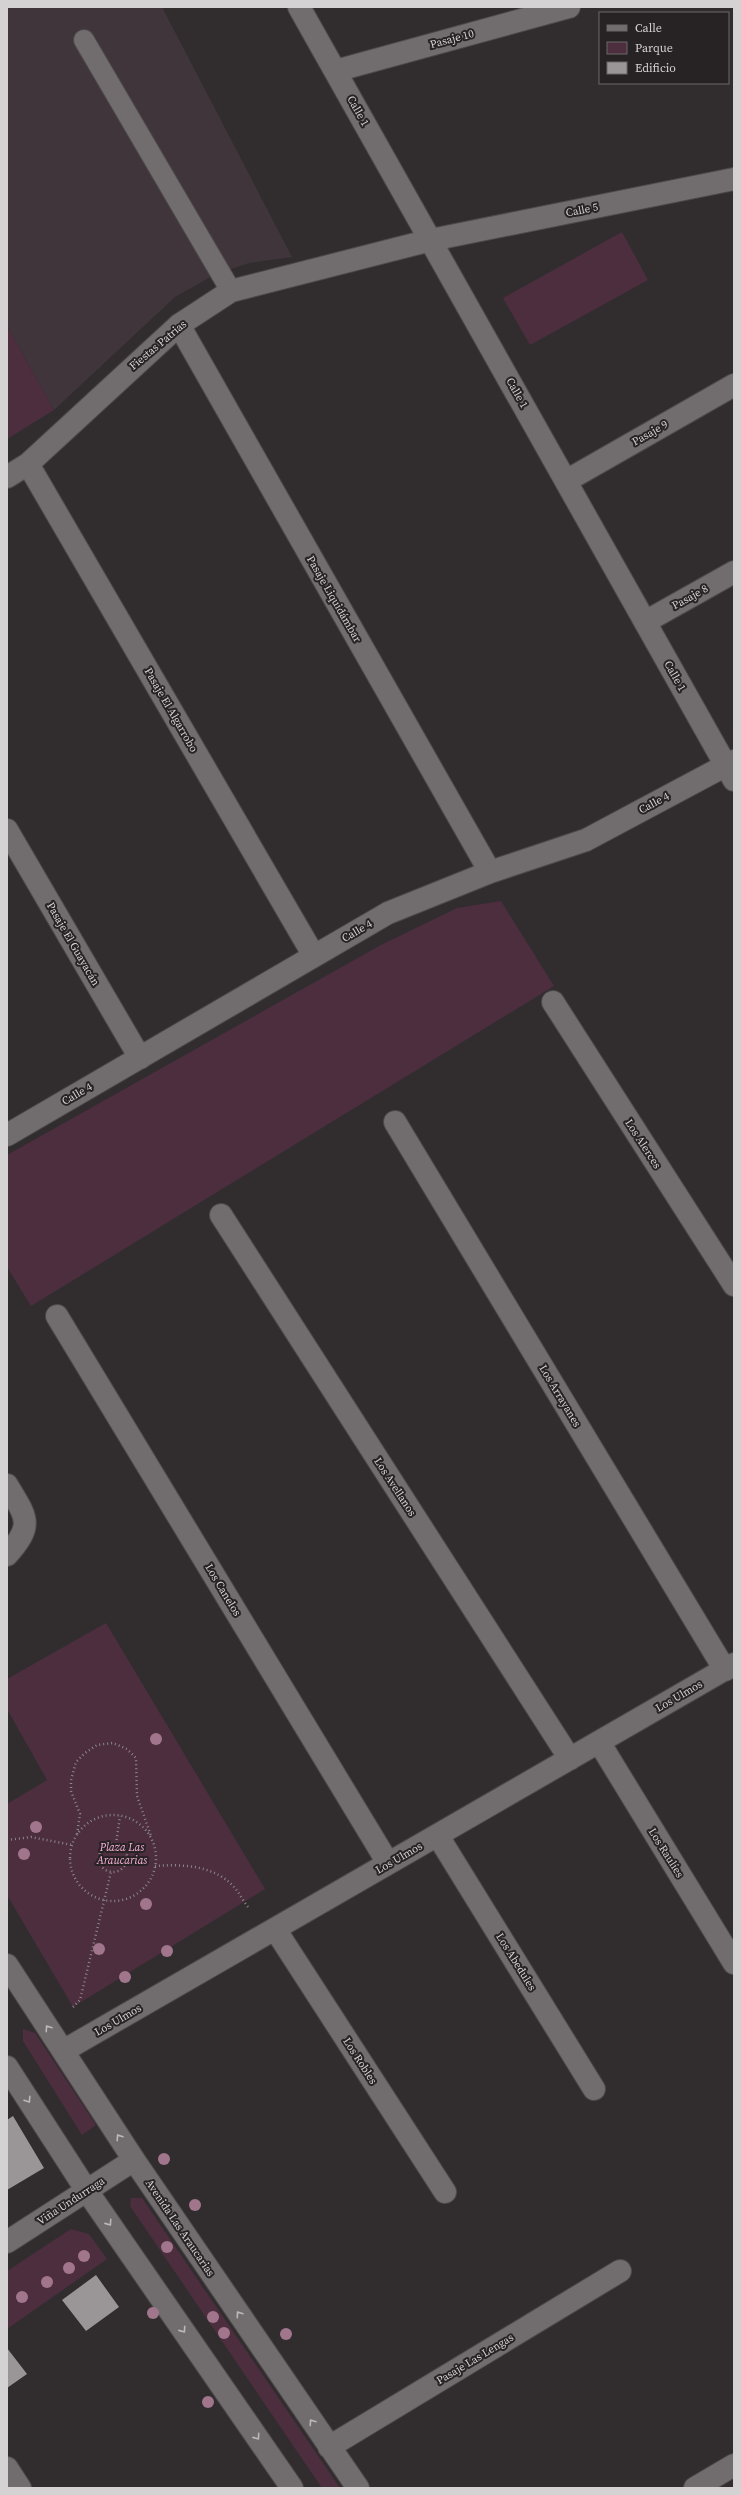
<svg xmlns="http://www.w3.org/2000/svg" width="741" height="2495" font-family="'Source Serif 4',serif">
<style>
.built{fill:#3f353a}
.green{fill:#4c2e3e}
.building{fill:#9a9597}
.lines{fill:none;stroke-linecap:round;stroke-linejoin:round}
.service-casing{stroke:#4e4a4c;stroke-width:22}
.minor-casing{stroke:#4e4a4c;stroke-width:24}
.path{stroke:#8a8788;stroke-width:2.5;stroke-dasharray:1 3;stroke-linecap:butt}
.service{stroke:#716c6e;stroke-width:20}
.minor{stroke:#716c6e;stroke-width:22}
.tree{fill:#a1768d}
.oneway{stroke:#bcb8ba}
.labels{text-anchor:middle;dominant-baseline:central;stroke-width:4;stroke-linejoin:round;paint-order:stroke}
.street-label{font-size:11px;fill:#d5d2d3;stroke:#272325}
.park-label{font-size:11px;font-style:italic;fill:#fdb1da;stroke:#272325}
</style>
<rect width="100%" height="100%" fill="#312d2f"/>
<path class="built" d="M7 7H162L292 257 249 263 216 274 175 297 54 410 7 326Z"/>
<path class="green" d="M622 232 648 280 530 345 503 298Z
M7 326 54 410 7 439Z
M501 901 554 986 31 1306 7 1267V1155L381 945 457 908Z
M106 1623 265 1889 73 2007 7 1895V1804L47 1780 7 1709V1679Z
M23 2029 35 2033 96 2125 82 2135 23 2041Z
M131 2198H142L340 2488H322L130 2206Z
M71 2229 89 2234 107 2259 7 2329V2271Z"/>
<path class="building" d="M13 2116 44 2168 7 2190V2120Z
M96 2275 119 2307 86 2331 62 2300Z
M7 2348 27 2374 7 2388Z"/>
<g class="lines">
<defs>
<path id="service" d="M84 40 231 291"/>
<path id="minor" d="M299 7 734 780
M335 71 569 7
M179 325 490 872
M28 464 314 956
M7 477 28 464 179 325 231 291 431 240 734 179
M566 481 734 385
M645 622 734 572
M7 830 140 1058
M553 1002 734 1285
M395 1122 725 1670
M7 1135 388 913 490 872 586 840 734 761
M221 1215 570 1759
M57 1316 388 1863
M7 1485C26 1517 35 1524 7 1555
M599 1742 734 1963
M438 1836 594 2089
M275 1929 445 2192
M7 1965 134 2160 358 2488
M63 2051 734 1664
M7 2067 87 2191 292 2488
M7 2242 134 2160
M329 2447 620 2271
M7 2468 20 2488
M695 2488 734 2465"/>
</defs>
<use href="#service" class="service-casing"/>
<use href="#minor" class="minor-casing"/>
<path class="path" d="M70 1858a43 43 0 1 1 86 0a43 43 0 1 1-86 0Z
M77 1834 80 1814 71 1791V1780L76 1762 85 1753 97 1745 113 1743 127 1749 136 1758 137 1796 151 1836
M7 1840 31 1837 72 1845
M116 1844 120 1816
M99 1858a14 14 0 1 1 28 0a14 14 0 1 1-28 0Z
M155 1866C182 1864 214 1865 234 1887 239 1892 243 1901 248 1907
M73 2007 80 2000 111 1872"/>
<use href="#service" class="service"/>
<use href="#minor" class="minor"/>
</g>
<g class="tree">
<circle cx="156" cy="1739" r="6"/>
<circle cx="36" cy="1827" r="6"/>
<circle cx="24" cy="1854" r="6"/>
<circle cx="146" cy="1904" r="6"/>
<circle cx="99" cy="1949" r="6"/>
<circle cx="167" cy="1951" r="6"/>
<circle cx="125" cy="1977" r="6"/>
<circle cx="164" cy="2159" r="6"/>
<circle cx="195" cy="2205" r="6"/>
<circle cx="167" cy="2247" r="6"/>
<circle cx="84" cy="2256" r="6"/>
<circle cx="69" cy="2268" r="6"/>
<circle cx="47" cy="2282" r="6"/>
<circle cx="22" cy="2297" r="6"/>
<circle cx="153" cy="2313" r="6"/>
<circle cx="213" cy="2317" r="6"/>
<circle cx="224" cy="2333" r="6"/>
<circle cx="286" cy="2334" r="6"/>
<circle cx="208" cy="2402" r="6"/>
</g>
<defs><path id="oneway-chevron" d="M-2-3.5L2.5 0L-2 3.5" fill="none" stroke-width="1.6" stroke-linecap="round" stroke-linejoin="round"/></defs>
<g class="oneway">
<use href="#oneway-chevron" transform="translate(48 2028) rotate(-124)"/>
<use href="#oneway-chevron" transform="translate(28 2100) rotate(57)"/>
<use href="#oneway-chevron" transform="translate(119 2137) rotate(-123)"/>
<use href="#oneway-chevron" transform="translate(109 2223) rotate(55)"/>
<use href="#oneway-chevron" transform="translate(239 2314) rotate(-124)"/>
<use href="#oneway-chevron" transform="translate(183 2330) rotate(55)"/>
<use href="#oneway-chevron" transform="translate(312 2422) rotate(-124)"/>
<use href="#oneway-chevron" transform="translate(257 2437) rotate(55)"/>
</g>
<g class="labels">
<g class="street-label">
<text transform="translate(452 39) rotate(-15)">Pasaje 10</text>
<text transform="translate(358 111) rotate(61)">Calle 1</text>
<text transform="translate(582 210) rotate(-11)">Calle 5</text>
<text transform="translate(158 345) rotate(-40)">Fiestas Patrias</text>
<text transform="translate(517 393) rotate(61)">Calle 1</text>
<text transform="translate(650 433) rotate(-30)">Pasaje 9</text>
<text transform="translate(690 597) rotate(-29)">Pasaje 8</text>
<text transform="translate(334 599) rotate(60)">Pasaje Liquidámbar</text>
<text transform="translate(675 676) rotate(61)">Calle 1</text>
<text transform="translate(171 710) rotate(60)">Pasaje El Algarrobo</text>
<text transform="translate(654 803) rotate(-28)">Calle 4</text>
<text transform="translate(357 931) rotate(-30)">Calle 4</text>
<text transform="translate(73 944) rotate(60)">Pasaje El Guayacán</text>
<text transform="translate(77 1094) rotate(-30)">Calle 4</text>
<text transform="translate(643 1144) rotate(57)">Los Alerces</text>
<text transform="translate(560 1396) rotate(59)">Los Arrayanes</text>
<text transform="translate(395 1487) rotate(57)">Los Avellanos</text>
<text transform="translate(223 1590) rotate(59)">Los Canelos</text>
<text transform="translate(679 1696) rotate(-30)">Los Ulmos</text>
<text transform="translate(666 1853) rotate(58)">Los Raulíes</text>
<text transform="translate(399 1858) rotate(-30)">Los Ulmos</text>
<text transform="translate(516 1962) rotate(58)">Los Abedules</text>
<text transform="translate(118 2020) rotate(-30)">Los Ulmos</text>
<text transform="translate(360 2061) rotate(57)">Los Robles</text>
<text transform="translate(71 2201) rotate(-33)">Viña Undurraga</text>
<text transform="translate(180 2228) rotate(56)">Avenida Las Araucarias</text>
<text transform="translate(475 2359) rotate(-31)">Pasaje Las Lengas</text>
</g>
<g class="park-label">
<text x="122" y="1847">Plaza Las<tspan x="122" dy="13">Araucarias</tspan></text>
</g>
</g>
<rect width="741" height="2495" fill="none" stroke="#d5d2d3" stroke-width="16"/>
<rect x="599" y="12" width="130" height="72" fill="#272325" stroke="#6d696b"/>
<rect x="607" y="25" width="20" height="6" fill="#716c6e" stroke="#6d696b"/>
<text x="635" y="32" font-size="12" fill="#d5d2d3">Calle</text>
<rect x="607" y="42" width="20" height="12" fill="#4c2e3e" stroke="#6d696b"/>
<text x="635" y="52" font-size="12" fill="#d5d2d3">Parque</text>
<rect x="607" y="62" width="20" height="12" fill="#9a9597" stroke="#6d696b"/>
<text x="635" y="72" font-size="12" fill="#d5d2d3">Edificio</text>
</svg>
